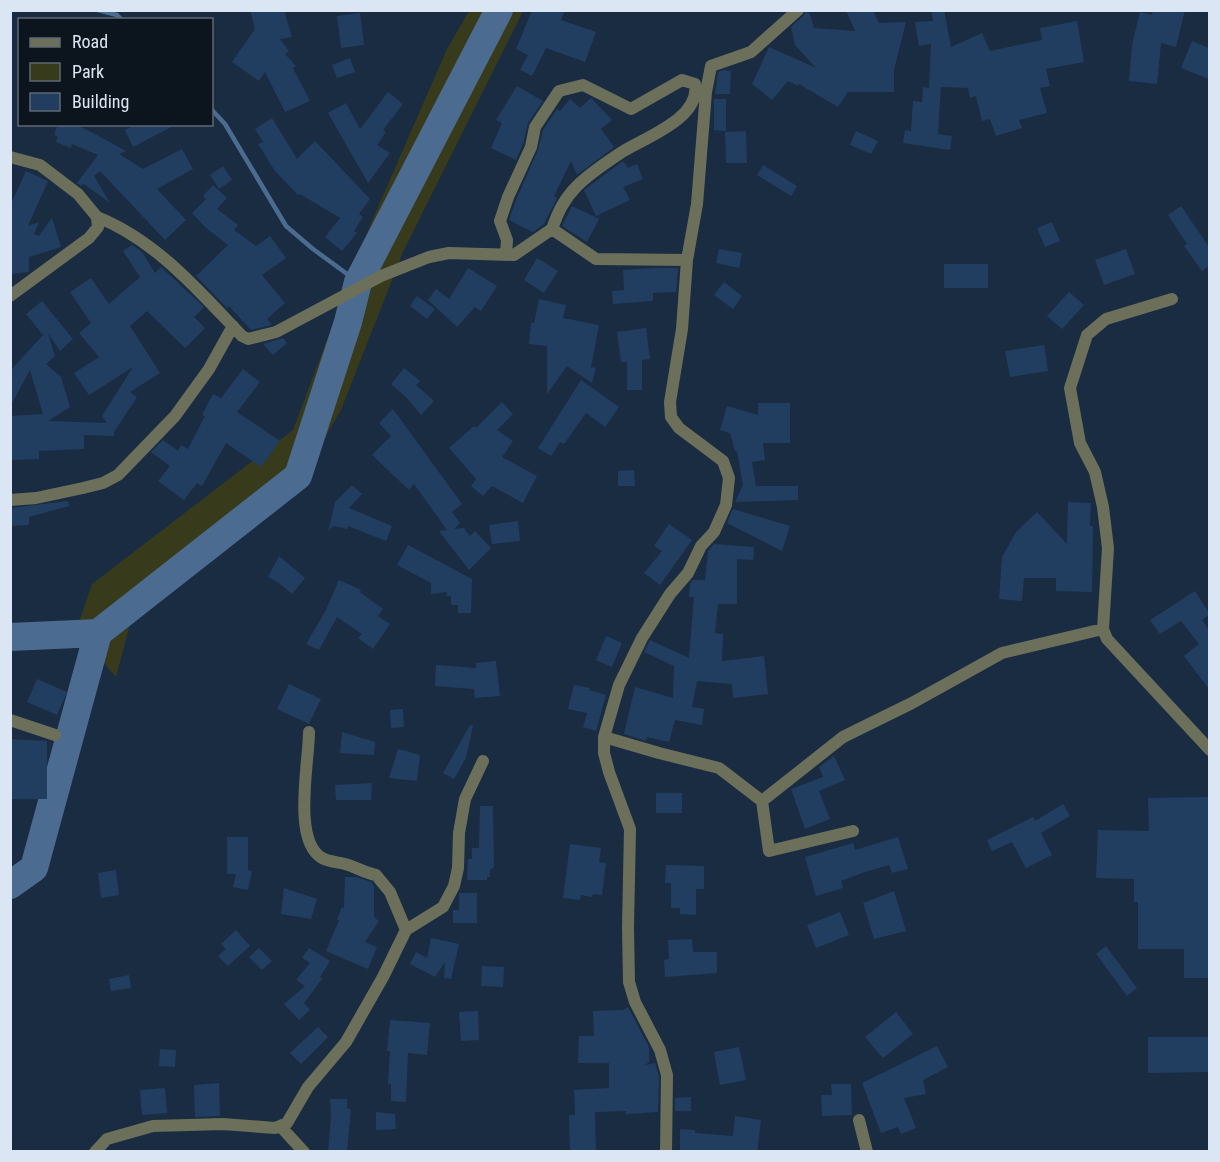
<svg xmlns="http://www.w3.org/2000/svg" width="1220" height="1162" font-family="'Roboto Condensed',sans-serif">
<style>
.green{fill:#373b1c}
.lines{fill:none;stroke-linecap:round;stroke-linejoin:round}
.stream{stroke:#4c6b91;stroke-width:4.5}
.river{stroke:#4c6b91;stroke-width:28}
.building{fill:#213e61}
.minor{stroke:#6c705b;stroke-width:12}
</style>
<rect width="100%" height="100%" fill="#1a2c41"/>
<path class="green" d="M469 11H523L403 252 341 410 289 499 133 613 116 677 76 631 92 584 293 430 371 223 447 49Z"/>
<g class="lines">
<path class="stream" d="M98 10 117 15 122 20
M212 110 225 124 286 226 313 249 358 282"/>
<path class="river" d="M10 637 98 633
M10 885 34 868 98 633 298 476 348 322 358 282 499 10"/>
</g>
<path class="building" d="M250 10H284L292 37 280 39 289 51 285 54 296 66 293 68 310 101 285 112 265 72 259 81 232 62 255 29Z
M532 10H565L561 20 596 32 585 62 546 48 532 76 520 70 528 55 516 49Z
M846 10H873L879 23 906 22 894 70V92H848L838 107 799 84 798 86 788 81 772 100 752 84 769 47 816 68 795 45 791 27 803 16 806 11 810 14 814 28 855 31Z
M931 10H944L951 47 982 33 990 51 1042 40 1040 28 1077 21 1084 62 1046 69 1050 86 1040 88 1047 113 1019 120 1022 128 996 136 990 119 982 121 976 96 970 98 968 88 941 87 938 134 952 136 950 150 903 143 905 130 911 131 913 101 922 102 923 87 929 88 931 44 919 46 915 22 933 21Z
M1153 10H1185L1176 47 1161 43 1157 84 1129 81 1132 45 1140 12 1152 15Z
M360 13 364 45 341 48 337 16Z
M1192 41 1209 48V79L1181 68Z
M350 58 355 72 337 78 332 65Z
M723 70 731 71 730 94H715L718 72Z
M517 86 543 101 528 123 523 144 516 160 491 148 502 123 496 120Z
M388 92 403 104 383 130 386 132 377 145 390 153 368 183 328 113 346 103 360 129Z
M591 98 612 120 601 129 614 147 577 175 571 161 554 196 557 198 544 224 533 232 509 220 516 200 538 150 543 130 557 109 560 111 570 99 580 108Z
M714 99H726V131L714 130Z
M272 118 297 159 315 141 370 199 359 214 363 217 354 231 357 233 342 251 325 237 340 218 300 194 298 195 275 171 258 144 263 142 255 129Z
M58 124H74L91 132 126 151 119 154 143 169 182 149 193 169 157 189 186 220 165 240 100 171 94 176 110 203 84 184 81 186 77 183 98 155 72 144 71 148 56 142 58 137 54 135Z
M137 124H177L133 147 125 130Z
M746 131 747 163H726L725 132Z
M856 131 878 141 871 154 850 145Z
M623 161 628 168 637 164 643 179 623 187 630 200 596 216 584 190Z
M763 165 797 186 791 196 757 175Z
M223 166 232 180 219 189 210 175Z
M26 171 48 181 28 226 39 222 34 234 39 236 52 218 61 247 29 257V272L10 274V206Z
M213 185 227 198 217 209 238 225 234 230 256 246 270 236 286 258 262 275 285 303 267 319 272 325 251 330 229 306 227 308 196 276 228 245 205 227 192 213 206 199 203 196Z
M572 206 599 219 587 242 562 226Z
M1181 206 1209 247V266L1202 271 1184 246 1187 244 1168 215Z
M1052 222 1060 241 1045 247 1037 228Z
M132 245 142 252 155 273 161 267 204 307 194 317 205 328 185 348 147 311 130 326 160 373 130 392 137 397 114 432V436L84 435V449L39 451V459L10 460V416L43 414 30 370 10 407V371L44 334H42L26 314 42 301 73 339 60 351 48 333 55 356 46 364 61 377 70 407 48 421 107 423 102 416 133 367 89 395 74 373 99 357 79 333 91 323 70 292 91 278 109 304 140 277 123 251Z
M719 249 742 253 739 268 716 263Z
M1126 249 1135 274 1104 285 1095 260Z
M537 258 558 271 544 293 524 280Z
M944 264H988V288H944Z
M468 268 497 286 481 311 475 307 457 327 428 300 436 289 449 299Z
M653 268H678L676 292 653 293V301L613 304 612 291 624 290 623 270Z
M724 282 742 296 733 309 714 295Z
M1069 292 1084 305 1062 329 1047 316Z
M417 296 435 309 427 319 410 306Z
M539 299 566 305 563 318 599 325 591 367 596 368 592 383 567 366 547 394V346L529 344 531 323H534Z
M646 328 650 359 642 360V390H627V362H621L617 332Z
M283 338 287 343 273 355 263 344Z
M1044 345 1048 371 1010 377 1005 351Z
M404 368 420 381 416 385 434 401 421 415 406 397 391 384Z
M243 369 260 382 237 412 280 441 261 467 226 443 202 486 197 483 184 500 158 481 170 466 151 452 163 440 178 451 181 445 188 449 205 416 202 415 213 394 221 398Z
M581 380 619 407 605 427 586 413 564 444 560 442 551 456 538 448Z
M502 402 513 414 497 430 513 441 502 457 537 476 523 503 492 486 483 496 471 486 476 479 449 448 474 426 476 428Z
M758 403H790V443H763L765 460 752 462 756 486H798V500L735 502 743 485 737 451H735L730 433 720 430 727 406 758 415Z
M393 409 462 504 452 512 460 523 454 529 464 528 470 536 475 531 491 548 469 570 439 531 447 530 414 484 409 490 372 455 391 436 379 423Z
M634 470 635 486H618V471Z
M352 485 362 494 349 508 392 526 386 541 348 526V529L333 526 328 532 335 502Z
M68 501 69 506 29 517V525L10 526V508Z
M1068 502 1091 503 1090 526H1093L1092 592 1056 591V578H1024L1022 601 999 599 1002 557 1016 532 1037 512 1067 544Z
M733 509 790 526 782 551 727 523Z
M518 521 520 541 492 544 489 525Z
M669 524 692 540 660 585 644 573 662 551 654 546Z
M714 544 754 547 753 560 737 559V604H718L715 633 723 634 722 661 764 656 768 694 733 698 732 684 697 681 692 707 704 709 702 725 675 720 669 742 647 737 646 741 624 734 635 687 673 698 674 666 644 652 650 640 689 658 694 597H689L690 584 693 580H705L708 551Z
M408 545 472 579 471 613H458V605H451V596H446L447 592 431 594V583L397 565Z
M279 556 305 578 292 594 279 583 268 577Z
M339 580 361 590 360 592 383 609 378 616 390 624 373 649 358 638 362 634 337 617 319 650 306 644 326 610Z
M1195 591 1209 613V615L1202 620 1209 630V689L1184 656 1199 644 1181 621 1160 634 1150 620Z
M606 636 622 643 612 667 596 660Z
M496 661 500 696 475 698 474 689 435 686 436 665 476 668V663Z
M37 679 67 692 57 715 27 702Z
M289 684 321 699 309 724 277 709Z
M574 685 590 688 589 690 606 695 596 731 583 727 587 713 568 709Z
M403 709 404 727 391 728 390 710Z
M470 725 473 726 466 758 454 779 443 773Z
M342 732 375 742 374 755 340 753Z
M10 739 47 741V799H10Z
M398 749 420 755 417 781 389 778Z
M834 756 845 780 819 791 830 819 805 829 791 789 823 777 819 767Z
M372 783 371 800H336L335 785Z
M656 793H682V813H656Z
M1209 797V978H1184V949H1138V902H1134V879L1096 878 1098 830 1149 831 1148 798Z
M1063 804 1070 816 1041 833 1052 855 1026 868 1012 842 992 851 987 840 1033 817 1035 821Z
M480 806H493L494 867 490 870V877H487V880H467L468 859H472V848H479Z
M227 837H248V870L252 871 248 890 233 887 236 874H227Z
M898 837 908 869 892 873 889 865 862 873 841 881 843 888 816 896 805 857 853 843 855 850Z
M570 844 601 848 599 862 606 863 602 895 593 894 592 897 581 895 580 900 563 898Z
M666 865 704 866V889H696V915L680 914V908H671V883H665Z
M116 870 119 895 101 898 98 873Z
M345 877H356L371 882 374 886V917L379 921 365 942 377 947 368 969 326 951 339 920H337L342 907 344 908Z
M284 888 317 899 311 919 281 914Z
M894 891 906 931 874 939 863 903Z
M459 893H477V923H453V910H459Z
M840 912 849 935 816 948 807 925Z
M236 930 250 946 228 966 218 956 226 949 221 944Z
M431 938 459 944 451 979 444 978 445 962 435 977 410 964 416 952 427 958Z
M692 939 693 952H717V973L665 977 664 960 669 959 668 940Z
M1106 946 1137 988 1127 996 1096 954Z
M259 948 272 961 262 970 249 957Z
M309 948 330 961 320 977 322 979 304 1003 310 1010 299 1020 284 1004 305 986 296 980 310 963 302 958Z
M482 966 504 967 503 987 481 986Z
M129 975 131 988 111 991 109 979Z
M628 1007 649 1047V1062L645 1065 655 1063 659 1076 658 1112 626 1114V1111L595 1112 596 1152H570L569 1115H575L574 1090 609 1088V1063H578L579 1036H594L593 1011 623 1010Z
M478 1011 479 1040 461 1041 459 1012Z
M896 1012 913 1034 883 1058 865 1037Z
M390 1020 430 1023 427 1055 408 1053 406 1102 391 1101V1084H388L390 1051H387Z
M318 1027 328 1037 301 1064 290 1053Z
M1148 1037H1209V1072L1148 1073Z
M937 1046 948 1067 923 1080 926 1094 904 1098 916 1128 901 1134 898 1127 881 1133 862 1083Z
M739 1047 746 1080 720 1085 714 1052Z
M160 1049 176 1050 175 1067 159 1066Z
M219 1083 220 1116 195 1117 194 1085Z
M831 1084H851L852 1115 822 1116 821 1095H832Z
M165 1088 167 1113 142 1115 140 1090Z
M691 1097V1111H675V1098Z
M330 1099H347V1108L351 1109 347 1152H328L331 1116Z
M376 1112 395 1114 396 1129 376 1130Z
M735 1116 761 1120 757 1152H680V1129L695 1130V1133L733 1136Z"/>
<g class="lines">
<path class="minor" d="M10 157 40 165 78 194 97 217 98 227 89 238 10 296
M97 217C156 240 200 292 242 336L248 339 276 332 381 276 429 257 449 253 514 255 552 229 596 259 687 260 682 329 670 402 671 417 679 428 723 461 729 478 726 505 714 532 701 546 688 573 670 594 642 638 619 685 604 737V753L609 772 630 829 628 927 629 982 635 1002 660 1050 667 1075 666 1152
M506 255 507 240 500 221 508 197 531 147 535 127 559 91 583 85 631 109 682 80 695 84C701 118 646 137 622 152 607 162 590 173 577 186 564 199 558 212 552 229
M687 260 697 204 706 92 711 66 751 52 798 10
M1172 299 1106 319 1087 335 1070 388 1080 443 1095 472 1103 507 1108 548 1103 629 1107 639 1210 750
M10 500 36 498 83 488 103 483 118 475 175 416 209 369 233 326
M10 720 55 735
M309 732C309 762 292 841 322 858 329 862 338 862 345 864 356 867 365 873 376 875L390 892 406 930
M604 737 659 753 719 768 762 801 769 851 853 831
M762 801 843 737 912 703 1002 653 1103 629
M859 1120 867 1152
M281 1127 304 1152
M95 1152 107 1139 153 1126 223 1124 275 1128 287 1123 308 1087 346 1042 383 977 406 930 443 907 454 886 458 868 459 833 465 799 483 761"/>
</g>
<rect width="1220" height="1162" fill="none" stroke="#dbe6f4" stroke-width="24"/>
<rect x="18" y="18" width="195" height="108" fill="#0c141d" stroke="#5f6873" stroke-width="1.5"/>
<rect x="30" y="38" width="30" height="9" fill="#6c705b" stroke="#5f6873" stroke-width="1.5"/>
<text x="72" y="48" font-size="18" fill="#dbe6f4">Road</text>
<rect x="30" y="63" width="30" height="18" fill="#373b1c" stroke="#5f6873" stroke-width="1.5"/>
<text x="72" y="78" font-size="18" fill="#dbe6f4">Park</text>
<rect x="30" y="93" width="30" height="18" fill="#213e61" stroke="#5f6873" stroke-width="1.5"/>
<text x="72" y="108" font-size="18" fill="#dbe6f4">Building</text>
</svg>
